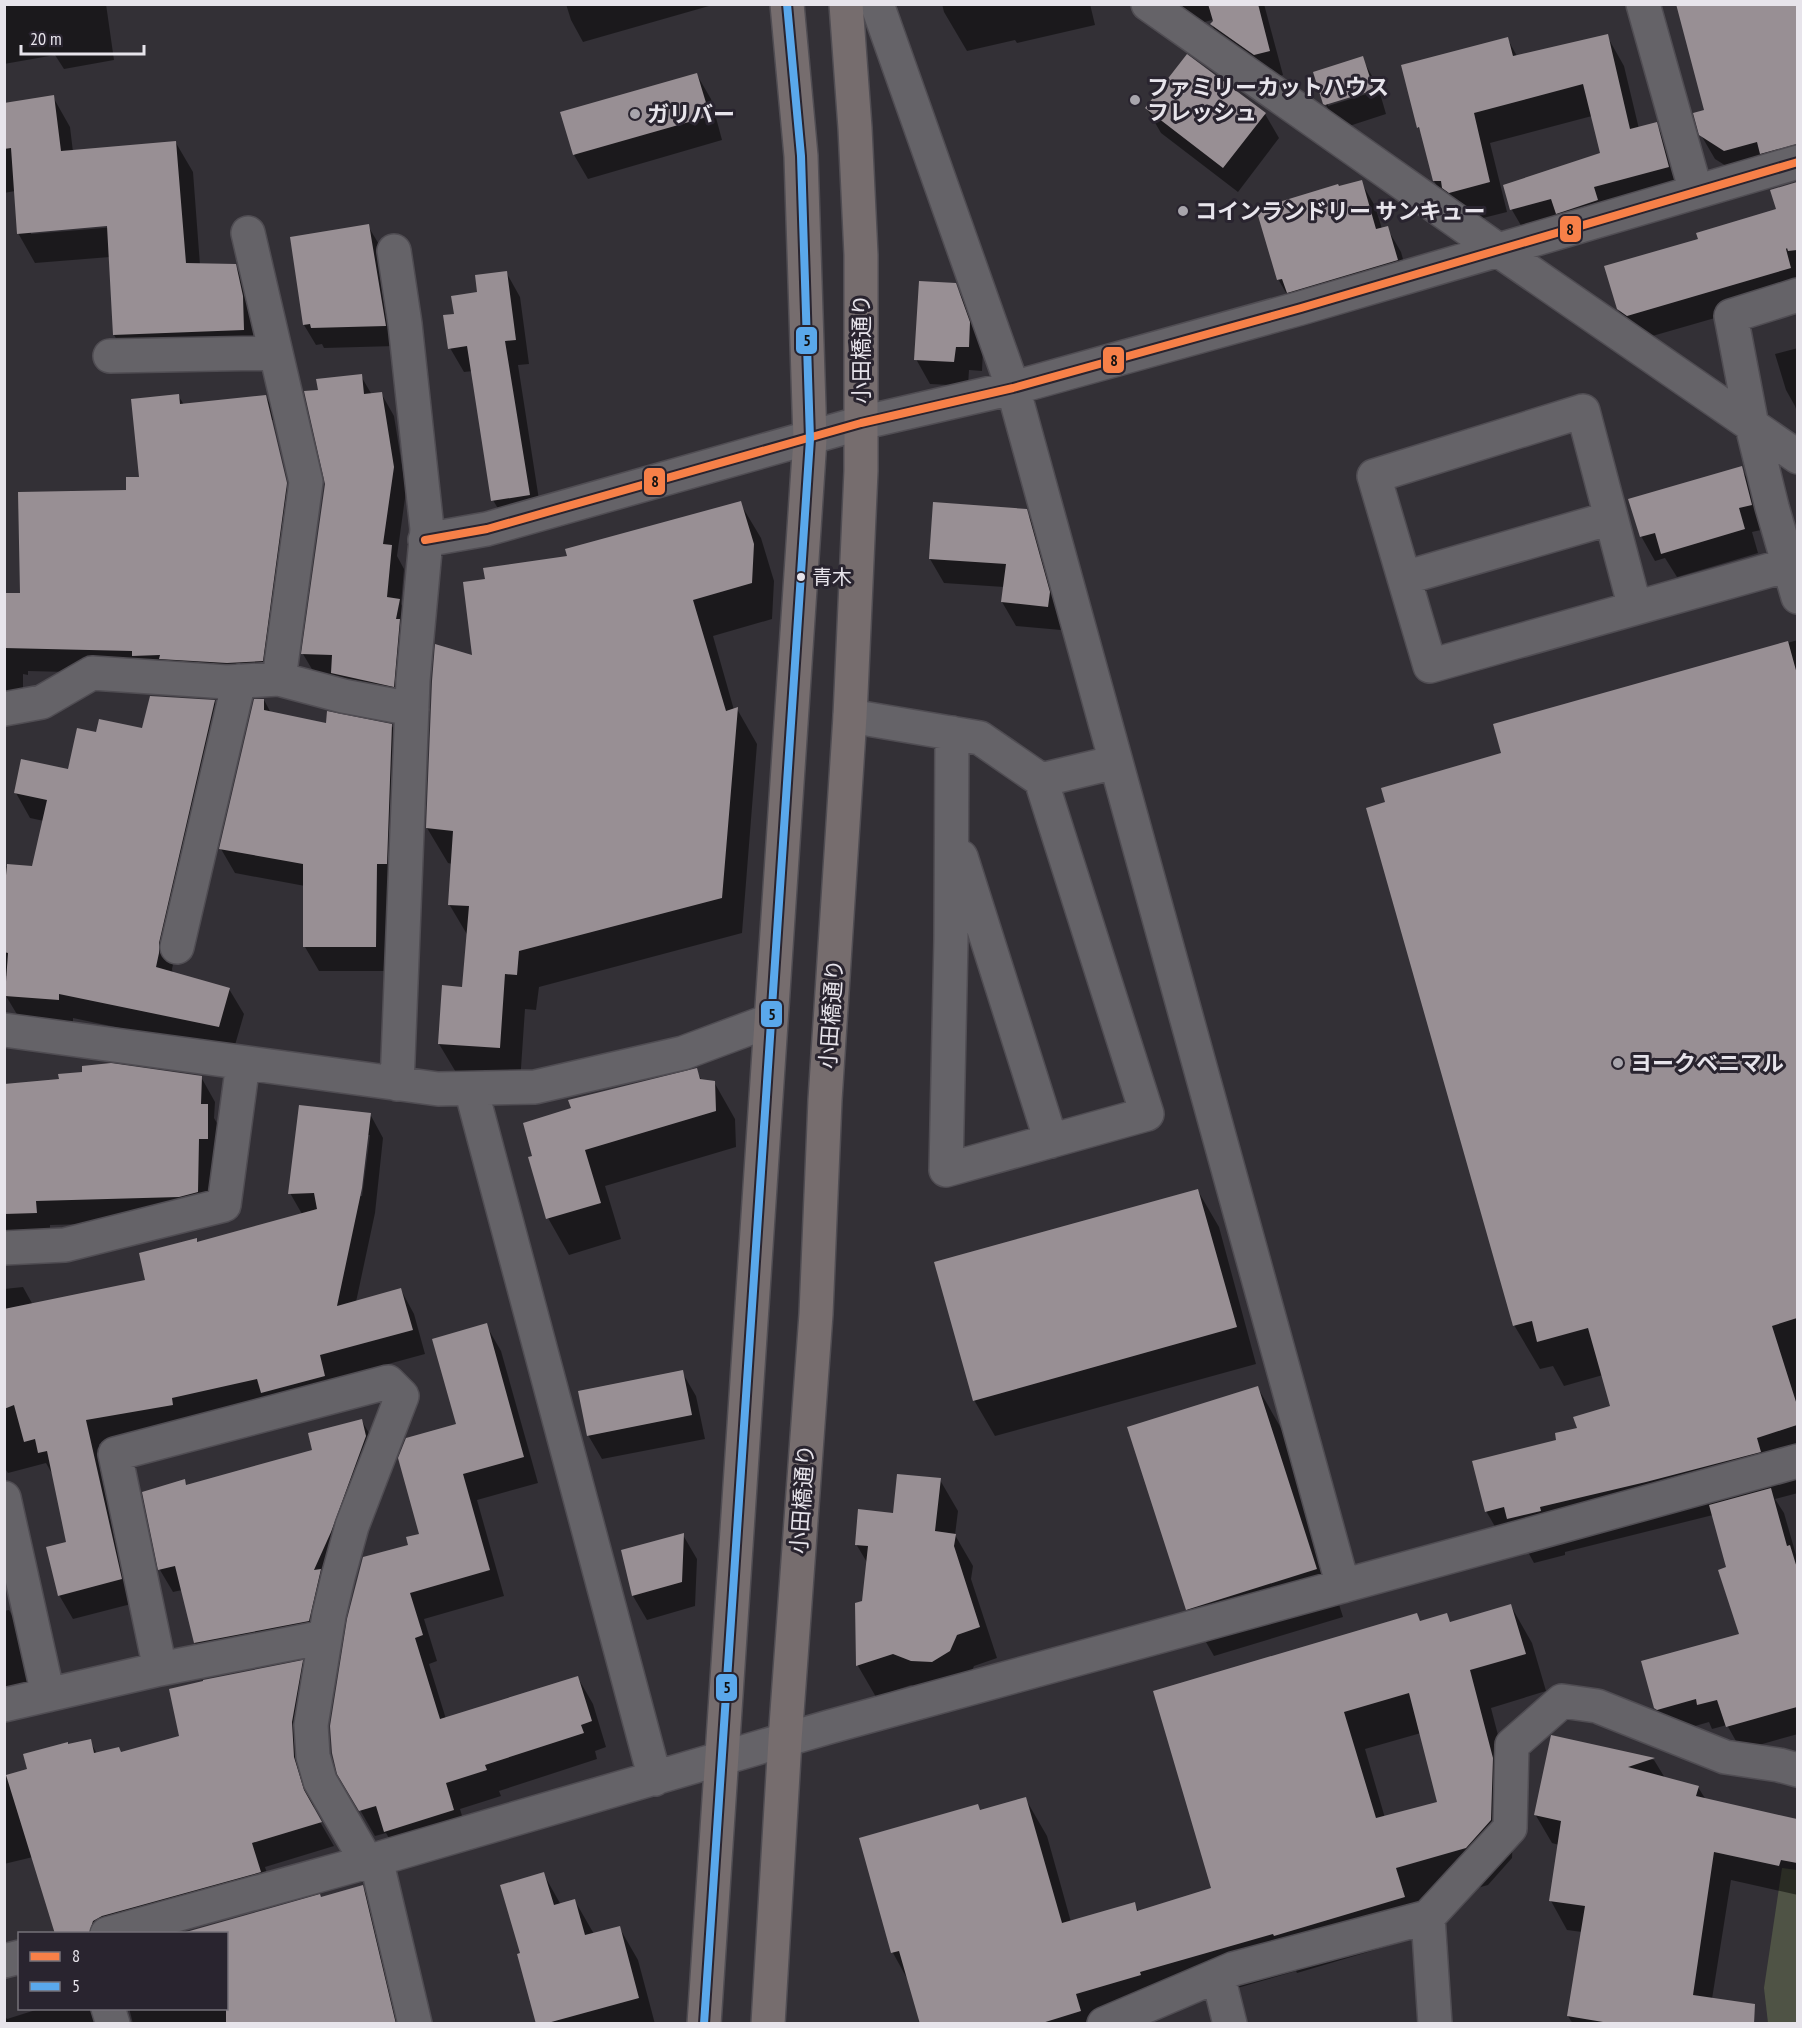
<svg xmlns="http://www.w3.org/2000/svg" width="1802" height="2028" font-family="'PT Sans Narrow','Noto Sans JP',sans-serif">
<style>
.green{fill:#4f5345}
.shadow{fill:#0007;fill-rule:evenodd}
.building{fill:#988f94;fill-rule:evenodd}
.lines{fill:none;stroke-linecap:round;stroke-linejoin:round}
.minor-casing{stroke:#504d53;stroke-width:36}
.major-casing{stroke:#504d53;stroke-width:36}
.minor{stroke:#656368;stroke-width:33}
.major{stroke:#766d6e;stroke-width:33}
.bus-1-casing{stroke:#29242f;stroke-width:12}
.bus-2-casing{stroke:#29242f;stroke-width:12}
.bus-1{stroke:#f78048;stroke-width:8}
.bus-2{stroke:#5aa8eb;stroke-width:8}
.poi-dot{fill:#a8a5ac;stroke:#29242f;stroke-width:2}
.bus-dot{fill:#e7e4eb;stroke:#29242f;stroke-width:2}
.labels{text-anchor:middle;dominant-baseline:central;stroke-width:6;stroke-linejoin:round;paint-order:stroke}
.bus-label{font-size:20px;fill:#e7e4eb;stroke:#29242f;text-anchor:start}
.poi-label{font-size:22px;font-weight:bold;fill:#e7e4eb;stroke:#29242f;text-anchor:start}
.street-label{font-size:22px;fill:#e7e4eb;stroke:#29242f}
.line-badge{stroke:#29242f;stroke-width:2}
.pale-badge-label{font-size:16px;text-anchor:middle;font-weight:bold;fill:#111}
</style>
<rect width="100%" height="100%" fill="#333036"/>
<path class="green" d="M1782 1868 1797 1870V2023H1768L1764 1988Z"/>
<path class="shadow" d="M4 4H106L114 60 64 69 55 55 4 64Z
M566 4H709V6L583 42 571 20Z
M942 4H1090L1095 25 1017 43 1015 40 967 51 944 12Z
M1164 4H1264L1283 75 1269 79 1225 49 1212 25 1216 19 1193 25 1181 6 1167 10Z
M1686 4H1798V170L1739 174 1715 159 1701 135 1706 111Z
M1607 36 1624 66 1639 129 1656 124 1673 154 1685 197 1529 239 1512 210 1505 186 1602 154 1592 116 1490 143 1507 212 1467 222 1452 211 1434 181 1423 136 1418 127 1507 38 1517 56Z
M1362 58 1378 87 1328 103V106L1379 90 1386 114 1340 129 1326 105 1314 73Z
M697 75 711 99 722 140 588 179 574 155Z
M53 97 70 127 73 152 176 143 193 172 200 265H235L252 295 260 359 131 364 114 335 110 257 35 263 18 233 15 191 4 193V104ZM115 224V227L31 234V231Z
M1147 109 1265 114 1279 138 1238 192 1161 133Z
M1361 182 1375 206 1382 229 1387 228 1401 252 1410 284 1292 303 1278 279 1339 188Z
M1798 183V294L1642 339 1632 333 1618 309 1699 240 1778 210 1772 191Z
M368 226 380 246 396 346 324 348 322 344 316 345 304 325Z
M506 272 520 297 529 364 518 365 542 519 507 524 493 500 473 371 464 372 450 348 455 316 479 293Z
M955 285 969 309 983 348 982 371 969 370 968 386 930 384 916 359Z
M1798 348V415L1795 406 1786 390 1775 354Z
M361 376 372 395 381 393 394 416 406 491 397 556 404 569 401 604 412 623 406 708 345 695 334 676H316L303 654 326 484 319 391Z
M178 395 184 405 266 397 280 421 300 508 276 685 145 674 28 671V675L23 674V697L4 710V594H22L141 478ZM271 420H274L290 490 287 491Z
M1741 468 1755 492 1765 529 1752 532 1758 553 1677 577 1665 558 1655 561 1641 536Z
M740 503 761 538 774 581 772 619 713 636 734 710 737 709 757 744 742 933 539 987 536 1010 525 1009 520 1083 460 1079 439 1044 463 988 468 936 449 904 452 864 448 863 427 828 474 657 487 580 568 557Z
M1026 511 1040 535 1063 617 1061 630 1016 626 1002 602 1004 587 944 583 930 559Z
M1798 640V1493L1775 1499 1784 1513 1798 1562V1734L1741 1750 1727 1725 1712 1729 1709 1722 1671 1733 1655 1708 1741 1635 1728 1568 1713 1515 1565 1552V1555L1534 1563 1528 1552 1512 1556 1486 1511 1558 1441 1612 1407 1603 1375 1564 1386 1553 1366 1540 1369 1514 1325 1503 754 1495 725Z
M264 700 271 713 327 725 392 726 406 750 389 971H319L305 947V886L235 873 221 849Z
M214 701 229 726 172 969 173 974 229 989 244 1014 233 1052 73 1018V1025L21 1021 6 996 8 976H4V866L34 867 44 821 30 818 16 793 70 771 98 734 143 729Z
M696 1070 702 1081 714 1082 735 1119 736 1147 605 1186 621 1239 569 1255 548 1218 534 1157Z
M201 1077 215 1102 214 1118 221 1130V1163H212L211 1216 194 1221 50 1225V1237L4 1239V1084Z
M370 1114 383 1138 375 1213 356 1302 401 1290 414 1314 425 1354 333 1379 338 1400 99 1444 135 1603 73 1619 59 1595 67 1544 54 1477 46 1463 8 1473 4 1467V1289L23 1287 33 1305 147 1281 196 1240 198 1243 302 1214 290 1193ZM367 1135H370L362 1196H359Z
M1198 1191 1219 1227 1256 1364 995 1436 974 1400Z
M486 1325 501 1351 538 1483 477 1500 504 1596 424 1619 437 1661 429 1664 446 1719 578 1678 593 1704 606 1747 595 1751 597 1759 499 1791 501 1796 460 1809 468 1836 400 1857 386 1833 375 1836 339 1773 410 1546 421 1535 458 1425Z
M682 1372 696 1396 705 1439 602 1459 588 1435Z
M1258 1388 1285 1435 1343 1617 1214 1656 1187 1609Z
M362 1421 375 1444 322 1644 209 1666 195 1643 182 1590 173 1592 160 1570 144 1493 184 1481 187 1486 314 1451Z
M940 1480 958 1511 955 1535 973 1566 971 1579 997 1658 974 1666 967 1682 930 1692 911 1685 876 1697 858 1666 857 1604 864 1602 868 1564 856 1544Z
M683 1535 697 1559 695 1606 647 1620 633 1596 622 1551Z
M1511 1606 1532 1643 1546 1691 1491 1708 1514 1797 1512 1858 1488 1885 1416 1905 1425 1935 1297 1973 1296 1971 1161 2010 1124 2024H921L909 1982 893 1953 861 1839 981 1811 1025 1798 1047 1836 1071 1922 1134 1903 1139 1912 1213 1889 1155 1692 1416 1614 1421 1622 1446 1615 1451 1623ZM1421 1733 1439 1803 1385 1818 1365 1749Z
M9 1610 29 1646 41 1701 4 1719V1611Z
M302 1662 315 1686 307 1782 316 1815 334 1846 265 1867 274 1896 140 1934H73L33 1857 4 1864V1776L29 1771 90 1741 97 1754H121L181 1737Z
M1552 1737 1654 1760 1665 1778 1698 1787 1706 1800 1798 1820V1895L1731 1880 1712 1999 1739 2024H1573L1568 2016 1582 1932 1567 1930 1551 1901 1559 1845 1552 1843 1535 1814Z
M543 1873 561 1905 575 1901 594 1934 619 1927 638 1960 655 2024H537L522 1954Z
M362 1886 375 1909 402 2024H133L129 2008H226L321 1899Z
M42 2008H98L104 2024H4V2015L7 2019Z"/>
<path class="building" d="M1208 4H1258L1270 51 1254 55 1210 24 1213 21Z
M1676 4H1797V144L1760 154 1757 142 1724 151 1699 135 1693 113 1704 110Z
M1608 34 1630 129 1657 122 1669 167 1594 187 1598 200 1556 214 1551 199 1510 210 1503 185 1600 153 1583 84 1474 113 1490 182 1449 193 1442 188 1441 181H1433L1419 127 1417 128 1401 65 1508 37 1513 56Z
M1187 54 1266 113 1223 168 1145 108Z
M1363 56 1374 90 1325 105 1323 104 1313 72Z
M697 73 710 116 573 155 560 112Z
M54 95 61 151 176 141 186 263 236 264 243 296 244 330 113 335 107 226 17 234 11 148 4 149V103Z
M1362 180 1376 229 1388 226 1398 260 1287 293 1282 279 1277 280 1256 209 1338 184 1339 186Z
M1797 182V250L1788 251 1787 248 1786 249 1791 268 1627 316 1617 309 1604 266 1698 239 1696 233 1776 209 1770 190Z
M369 224 386 326 311 328 310 324 303 325 290 237Z
M507 271 516 340 505 341 530 495 491 501 467 346 448 349 443 315 454 314 451 296 477 292 475 275Z
M919 281 956 283 970 322 969 347H956L954 362 914 360Z
M362 374 364 394 382 392 394 467 383 544 392 545 387 597 400 599 396 619H400L394 687 331 673 332 655 301 654 325 484 304 391 318 390 316 379Z
M179 394 180 404 266 395 287 483 263 661 227 663 159 659 160 655 132 656V651L4 648V593H20L18 492 126 490V477H139L131 399Z
M1742 466 1752 505 1739 508 1745 529 1661 554 1655 533 1640 537 1628 499Z
M741 501 754 544 752 583 693 600 726 711 738 707 722 898 519 951 517 975 505 974 500 1048 438 1044 442 985 462 987 469 906 448 905 453 831 426 828 432 681 435 644 472 655 463 582 485 579 483 568 567 556 565 549Z
M933 502 1027 509 1050 592 1048 607 1001 602 1006 564 929 559Z
M1788 641 1797 674V1318L1772 1326 1797 1405V1425L1757 1438 1761 1452 1646 1482 1540 1507 1541 1511 1507 1519 1504 1507 1485 1512 1472 1461 1556 1440 1555 1433 1577 1428 1573 1417 1610 1406 1588 1328 1537 1342 1532 1321 1513 1326 1366 808 1385 802 1381 788 1501 753 1493 724Z
M150 696 215 700 159 943V953L156 967 230 988 219 1027 59 994V1000L5 996 8 953 4 952V898L7 864 32 866 47 800 14 793 21 759 68 769 77 728 96 732 99 719 142 728Z
M254 699H264V710L326 723 327 711 392 724 387 864H377L376 947H303V864L219 849Z
M111 1063 202 1076 201 1104H208V1139H199L198 1192 179 1197 36 1201 37 1213 4 1214V1084L59 1079 58 1074 82 1072V1066Z
M697 1068 700 1079 715 1081 716 1111 585 1150 601 1203 546 1219 528 1157 532 1156 523 1123 571 1108 568 1100Z
M299 1105 371 1113 362 1188 337 1306 401 1288 413 1330 320 1355 325 1376 261 1393 257 1379 172 1398 173 1405 86 1420 122 1579 58 1596 46 1547 66 1542 47 1451 38 1453 35 1439 24 1442 14 1405 4 1409V1309L145 1280 139 1253 197 1238V1242L317 1209 314 1193 288 1194Z
M1198 1189 1237 1327 973 1401 934 1262Z
M487 1323 524 1457 463 1474 490 1570 410 1593 423 1635 415 1638 440 1719 578 1676 592 1721 581 1725 584 1733 485 1765 487 1770 446 1783 454 1810 384 1832 376 1806 359 1811 337 1774 332 1753 330 1726 347 1619 363 1557 408 1545 406 1537 419 1534 398 1458 406 1438 456 1424 432 1339Z
M683 1370 692 1415 587 1436 578 1391Z
M1258 1386 1317 1569 1186 1610 1127 1427Z
M362 1419 366 1436 331 1532 314 1570 321 1569 309 1621 194 1643 175 1566 158 1570 142 1492 185 1479 186 1485 312 1450 308 1433Z
M897 1474 941 1478 935 1531 956 1534 954 1546 980 1627 957 1635 950 1651 932 1662 911 1661 893 1654 856 1666 855 1603 862 1601 868 1546 855 1545 858 1509 893 1513Z
M1771 1488 1787 1546 1790 1545 1797 1568V1707L1726 1727 1717 1700 1697 1705 1696 1699 1657 1710 1654 1708 1641 1661 1739 1634 1718 1570 1726 1567 1709 1505Z
M684 1533 682 1582 632 1596 621 1550Z
M1511 1604 1526 1654 1470 1670 1493 1758 1491 1820 1466 1848 1396 1868 1405 1897 1274 1936 1273 1934 1140 1972 1141 1975 1076 1994 1081 2011 1039 2024H920L899 1951 891 1953 859 1838 978 1804 980 1810 1026 1797 1062 1923 1135 1902 1137 1911 1211 1888 1153 1691 1417 1613 1420 1621 1447 1613 1450 1622ZM1409 1693 1437 1802 1376 1818 1344 1712Z
M303 1660 292 1722 294 1757 304 1790 322 1822 252 1843 261 1872 102 1916 93 1921 89 1934H55L6 1775 27 1769 23 1754 68 1742V1744L91 1739 94 1753 119 1747 121 1752 179 1736 169 1689 203 1681V1680Z
M1551 1735 1655 1758 1628 1767 1699 1786 1696 1796 1797 1819V1863L1781 1860 1779 1866 1714 1852 1693 1995 1755 2004 1754 2024H1615L1567 2016 1585 1906 1549 1901 1561 1821 1534 1815Z
M544 1872 554 1905 575 1899 585 1935 620 1926 639 1998 544 2024H536L517 1954 520 1953 500 1885Z
M363 1885 396 2024H226V1934H179L320 1894 321 1897Z"/>
<g class="lines">
<defs>
<path id="minor" d="M877 4 1013 388 1343 1586
M1148 4 1498 250 1798 457
M1643 4 1696 192
M248 233 306 482 279 679
M394 251 405 324 427 529 413 680 397 1084
M1798 295 1731 316 1752 426 1772 507 1798 597
M110 356 276 353
M425 540 487 529 861 423 1013 388 1301 308 1798 162
M1404 578 1611 518
M1635 608 1583 411 1374 476 1430 666 1788 565
M4 709 42 702 92 673 227 682 279 679 343 696 412 709
M850 716 980 738 1041 780 1147 1114 946 1170 951 939 952 733
M1041 780 1116 762
M961 857 1051 1141
M177 947 239 681
M4 1030 438 1089 535 1087 683 1053 769 1021
M471 1089 655 1779
M4 1248 65 1245 224 1205 243 1063
M4 1498 48 1695
M160 1669 115 1454 388 1382 402 1396 352 1526 338 1577 329 1615 311 1725 313 1756 320 1781 367 1862
M4 1705 160 1669 325 1637
M376 1859 415 2024
M1428 1917 1435 2024
M107 1934 367 1862 829 1727 1798 1461
M4 1961 20 1957
M1218 1976 1230 2024
M108 2008 113 2024
M1104 2024 1233 1969 1428 1917 1510 1828 1512 1745 1562 1701 1597 1706 1725 1757 1779 1765 1798 1770"/>
<path id="major" d="M704 2024 810 439 801 156 787 4
M768 2024 785 1740 816 1314 825 1100 850 716 861 471V255L855 128 846 4"/>
</defs>
<use href="#minor" class="minor-casing"/>
<use href="#major" class="major-casing"/>
<use href="#minor" class="minor"/>
<use href="#major" class="major"/>
<defs>
<path id="bus-1" d="M425 540 487 529 861 423 1013 388 1301 308 1798 162"/>
<path id="bus-2" d="M704 2024 810 439 801 156 787 4"/>
</defs>
<use href="#bus-1" class="bus-1-casing"/>
<use href="#bus-2" class="bus-2-casing"/>
<use href="#bus-1" class="bus-1"/>
<use href="#bus-2" class="bus-2"/>
</g>
<g class="poi-dot">
<circle cx="1135" cy="100" r="6"/>
<circle cx="635" cy="114" r="6"/>
<circle cx="1183" cy="211" r="6"/>
<circle cx="1618" cy="1063" r="6"/>
</g>
<circle class="bus-dot" cx="801" cy="577" r="5"/>
<g class="labels">
<g class="bus-label">
<text x="812" y="577">青木</text>
</g>
<g class="poi-label">
<text x="1147" y="87">ファミリーカットハウス<tspan x="1147" dy="25">フレッシュ</tspan></text>
<text x="647" y="114">ガリバー</text>
<text x="1195" y="211">コインランドリー サンキュー</text>
<text x="1630" y="1063">ヨークベニマル</text>
</g>
<g class="street-label">
<text transform="translate(861 349) rotate(-90)">小田橋通り</text>
<text transform="translate(831 1014) rotate(-86)">小田橋通り</text>
<text transform="translate(802 1499) rotate(-86)">小田橋通り</text>
</g>
</g>
<g class="line-badge">
<rect x="1559" y="215" width="23" height="28" rx="6" fill="#f78048"/>
<rect x="795" y="326" width="23" height="29" rx="6" fill="#5aa8eb"/>
<rect x="1102" y="346" width="23" height="28" rx="6" fill="#f78048"/>
<rect x="643" y="467" width="23" height="29" rx="6" fill="#f78048"/>
<rect x="760" y="1000" width="23" height="28" rx="6" fill="#5aa8eb"/>
<rect x="715" y="1673" width="23" height="29" rx="6" fill="#5aa8eb"/>
</g>
<g class="pale-badge-label">
<text x="1570" y="235">8</text>
<text x="807" y="346">5</text>
<text x="1114" y="366">8</text>
<text x="655" y="487">8</text>
<text x="772" y="1020">5</text>
<text x="727" y="1693">5</text>
</g>
<rect width="1802" height="2028" fill="none" stroke="#e7e4eb" stroke-width="12"/>
<rect x="18" y="1932" width="210" height="78" fill="#29242f" stroke="#75717a" stroke-width="1.5"/>
<rect x="30" y="1952" width="30" height="9" fill="#f78048" stroke="#75717a" stroke-width="1.5"/>
<text x="72" y="1962" font-size="18" fill="#e7e4eb">8</text>
<rect x="30" y="1982" width="30" height="9" fill="#5aa8eb" stroke="#75717a" stroke-width="1.5"/>
<text x="72" y="1992" font-size="18" fill="#e7e4eb">5</text>
<path d="M21 45v9h123v-9" fill="none" stroke="#e7e4eb" stroke-width="3"/>
<text x="30" y="45" font-size="18" fill="#e7e4eb" stroke="#29242f" stroke-width="4.5" paint-order="stroke">20 m</text>
</svg>
